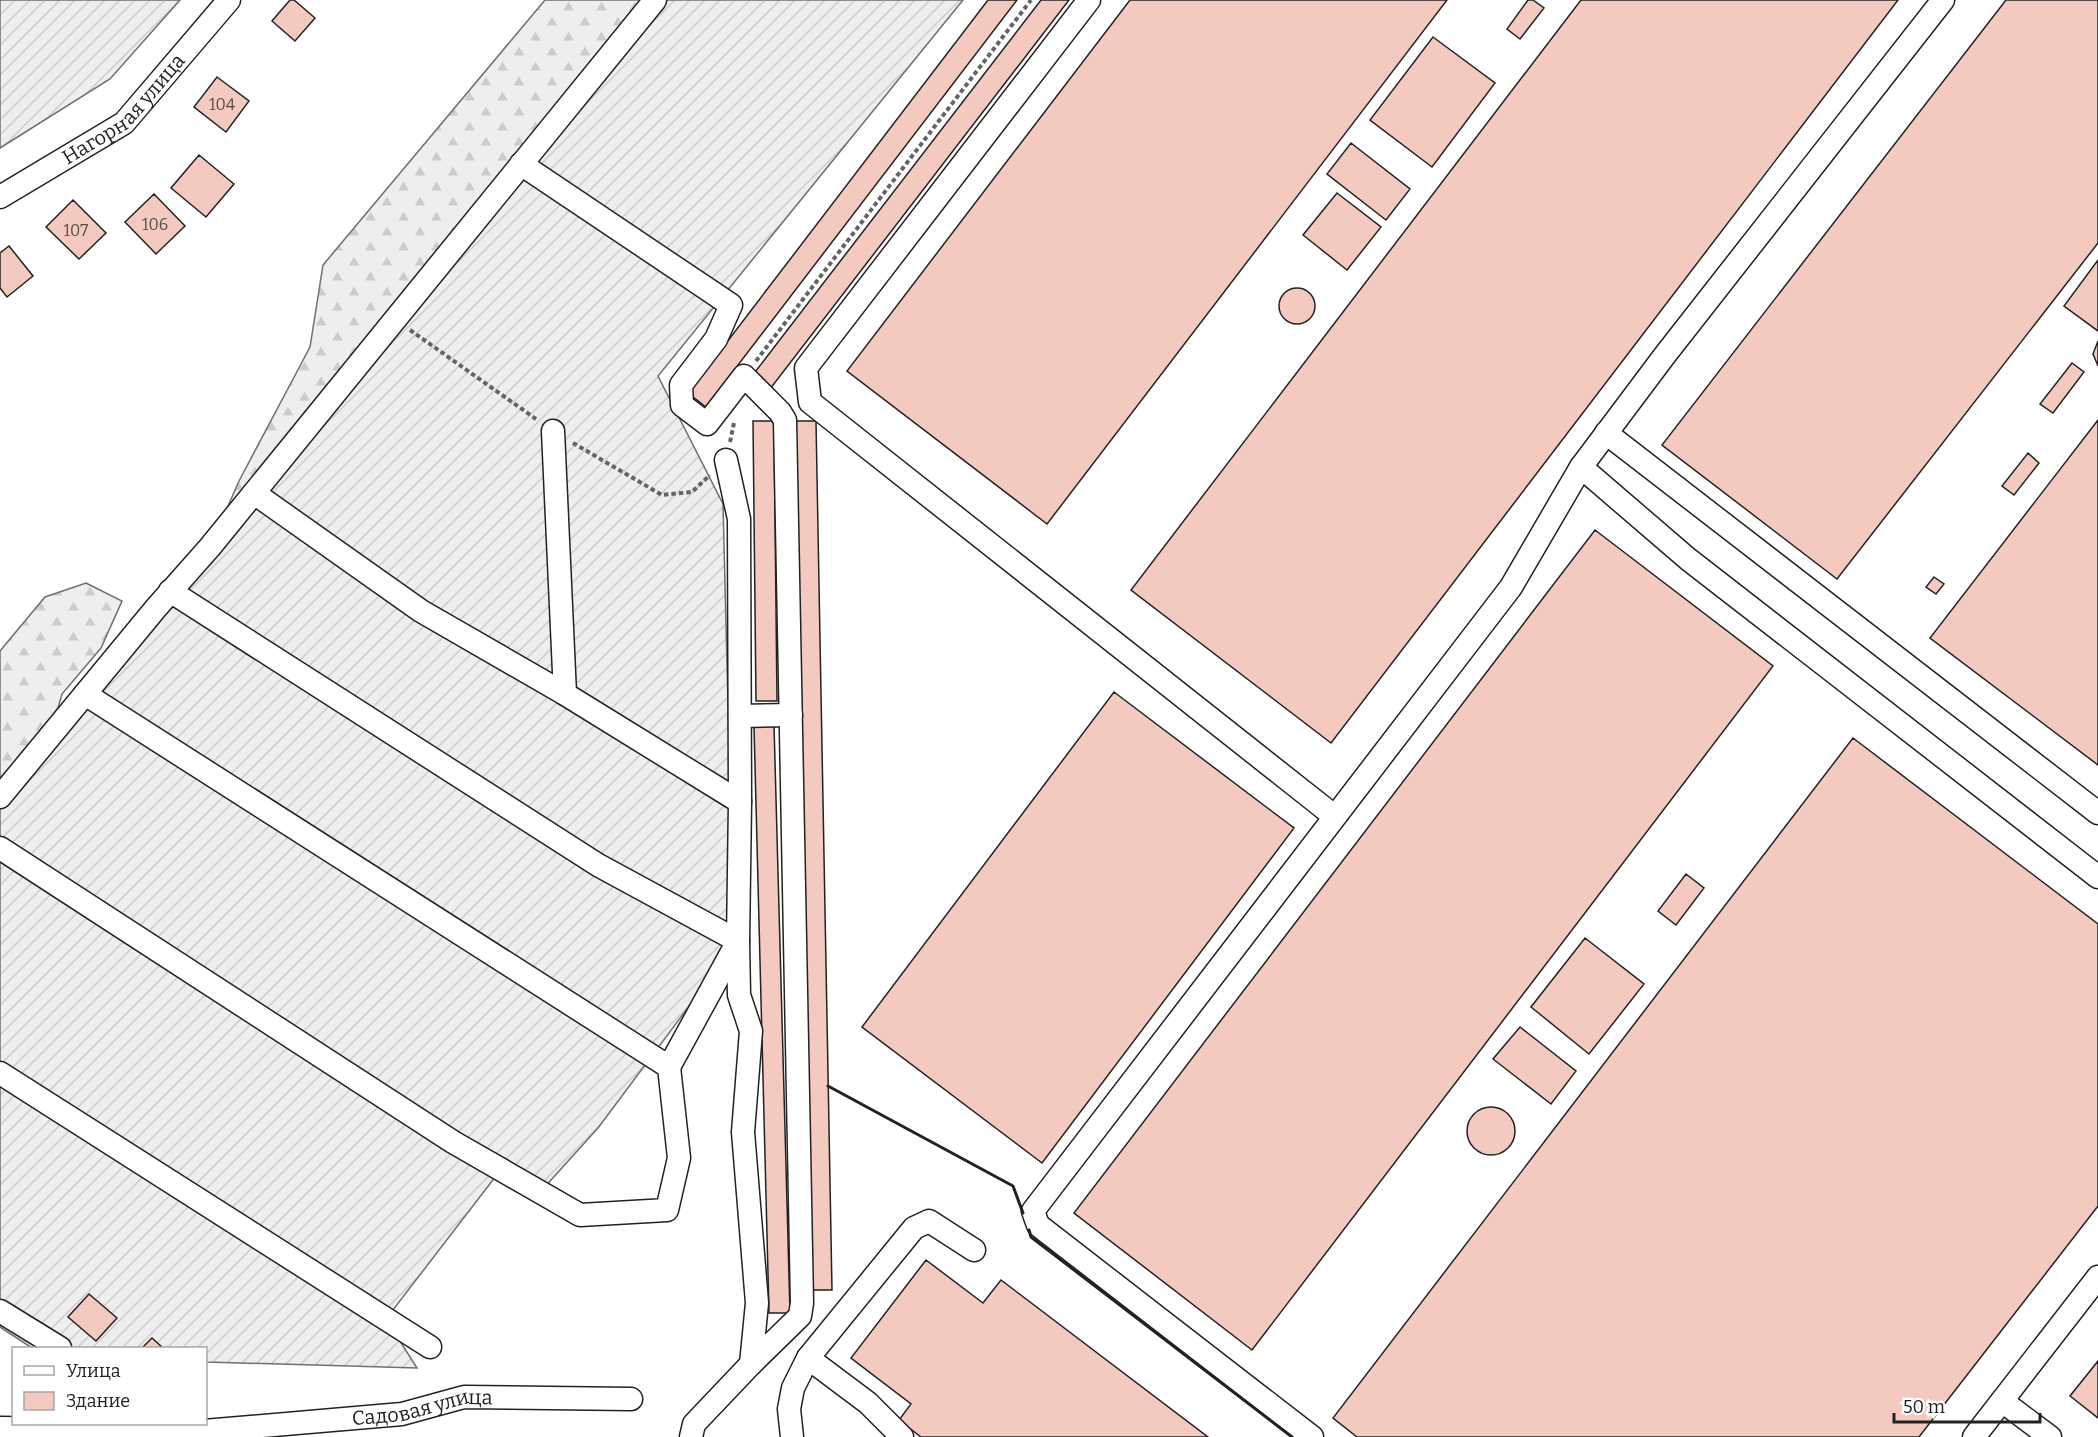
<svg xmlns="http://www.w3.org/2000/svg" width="2098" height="1437" font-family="Bitter,serif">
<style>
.forest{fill:url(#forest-firs);stroke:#6f6f6f;stroke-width:1.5}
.garden{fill:url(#garden-furrows);stroke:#6f6f6f;stroke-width:1.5}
.building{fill:#f3c9c0;stroke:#222;stroke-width:1.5}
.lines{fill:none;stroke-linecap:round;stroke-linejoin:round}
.minor-casing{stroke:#222;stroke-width:25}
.path{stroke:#646464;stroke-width:4;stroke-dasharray:4.5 3;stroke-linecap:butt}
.minor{stroke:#fff;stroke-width:22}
.wall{stroke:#222;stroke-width:3}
.labels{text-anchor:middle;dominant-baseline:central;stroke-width:4.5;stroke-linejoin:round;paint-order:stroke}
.number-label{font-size:16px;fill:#564c4a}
.street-label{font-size:20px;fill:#222;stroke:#fff}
</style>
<defs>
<pattern id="forest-firs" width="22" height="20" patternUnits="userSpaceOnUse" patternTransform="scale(1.5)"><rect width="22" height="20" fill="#eee"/><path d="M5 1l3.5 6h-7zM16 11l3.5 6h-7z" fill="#ccc"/></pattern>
<pattern id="garden-furrows" width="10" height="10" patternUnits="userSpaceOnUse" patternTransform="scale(1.5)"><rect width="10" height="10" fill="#eee"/><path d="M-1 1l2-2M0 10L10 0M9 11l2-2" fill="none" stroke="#ccc"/></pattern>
</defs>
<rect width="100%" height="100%" fill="#fff"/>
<path class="forest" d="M545 0H655L210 547 239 481 310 347 323 265Z
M86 583 122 601 101 648 62 694 50 736 0 797V651L45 597Z"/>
<path class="garden" d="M0 0H180L110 79 0 148Z
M655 0H963L658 376 723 504 734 946 598 1128 541 1191 499 1172 386 1319 417 1368 206 1362V1348H32L0 1327V797Z"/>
<path class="building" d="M290 0H294L315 18 295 41 272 21Z
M988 0H1017L706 407 688 393Z
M1041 0H1069L770 389 752 376Z
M1130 0H1447L1047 524 847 371Z
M1528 0H1533L1544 8 1520 39 1507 29Z
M1581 0H1898L1331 743 1131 590Z
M2006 0H2098V243L1837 579 1662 445Z
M1433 37 1495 83 1432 167 1370 120Z
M217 77 249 101 226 132 194 107Z
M1351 143 1410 189 1386 220 1327 174Z
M199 155 234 184 206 217 171 188Z
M1337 193 1381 227 1347 270 1303 235Z
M154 194 185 226 156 254 125 222Z
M73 200 106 233 79 259 46 227Z
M9 246 33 276 7 297 0 288V253Z
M2098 260V331L2064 306Z
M1279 306a18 18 0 1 1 36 0a18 18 0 1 1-36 0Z
M2098 341V366L2093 354Z
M2072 363 2084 372 2053 413 2040 404Z
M2098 420V765L1930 638Z
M753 421H774L777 701H756Z
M795 421H816L832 1290H812Z
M2028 453 2039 463 2014 495 2002 486Z
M1595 530 1773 666 1252 1350 1074 1213Z
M1934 577 1944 584 1936 594 1926 587Z
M1114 692 1294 828 1042 1163 862 1027Z
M774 725 790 1313H769L754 726Z
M1853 738 2098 924V1206L1919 1437H1357L1333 1418Z
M1686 874 1704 888 1676 925 1658 911Z
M1585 938 1644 984 1589 1054 1531 1007Z
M1520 1027 1576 1071 1551 1104 1493 1059Z
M1467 1131a24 24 0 1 1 48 0a24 24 0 1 1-48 0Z
M926 1260 983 1303 1001 1280 1208 1437H921L899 1420 911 1404 851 1358Z
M89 1294 117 1318 96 1341 68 1317Z
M152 1338 163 1348H142Z
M2098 1361V1418L2070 1396Z"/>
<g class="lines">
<defs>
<g id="minor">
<path d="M1089 0 806 368 810 402 1334 816"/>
<path d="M521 164 731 305 716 339 681 385 682 405 707 424 744 376 780 412 785 420 802 1303 800 1316 751 1364 694 1424 691 1437"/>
<path id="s1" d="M0 197 124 123 229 0"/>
<path d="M553 431 565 694"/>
<path d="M1606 433 2098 813"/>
<path d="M726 460 739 519 740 802"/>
<path d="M1581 467 1688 559 2098 877"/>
<path d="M254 493 421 611 565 694 740 802 738 941 739 995 751 1031 743 1132 757 1303 751 1364"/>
<path d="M170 591 598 865 738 941 669 1067"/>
<path d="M740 716 791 715"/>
<path d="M0 797 156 608 210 547 655 0"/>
<path d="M0 848 453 1142 580 1215 667 1210 679 1158 669 1067 85 694"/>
<path d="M0 1073 430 1347"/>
<path d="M0 1311 60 1348"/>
<path d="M808 1358 868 1403 902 1437"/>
<path d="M2002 1401 2050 1437"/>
<path id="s2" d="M0 1428 204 1431 402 1414 464 1397 631 1399"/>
<path d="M792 1437 789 1409 793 1388 808 1358 914 1228 929 1221 974 1250"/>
<path d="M1312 1437 1038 1225 1033 1211 1511 587 1581 467 1665 355 1943 0"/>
<path d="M1974 1437 2098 1277"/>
</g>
</defs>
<use href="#minor" class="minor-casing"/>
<path class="path" d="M410 330 536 419
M756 361 1031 0
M730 442 734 423
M573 443 662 495 692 492 710 475"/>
<use href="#minor" class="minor"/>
<path class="wall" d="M828 1086 1013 1186 1023 1213
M1029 1230 1031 1237 1292 1437"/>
</g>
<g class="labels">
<g class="number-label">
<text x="222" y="104">104</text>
<text x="155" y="224">106</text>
<text x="76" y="230">107</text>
</g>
<g class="street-label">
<text stroke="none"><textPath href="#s1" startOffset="153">Нагорная улица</textPath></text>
<text stroke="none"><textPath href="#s2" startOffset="424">Садовая улица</textPath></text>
</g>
</g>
<rect x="12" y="1347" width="195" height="78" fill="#ffffff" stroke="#a7a7a7" stroke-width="1.5"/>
<rect x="24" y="1366" width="30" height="9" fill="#ffffff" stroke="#a7a7a7" stroke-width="1.5"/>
<text x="66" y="1377" font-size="18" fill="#222222">Улица</text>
<rect x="24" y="1392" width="30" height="18" fill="#f3c9c0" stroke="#a7a7a7" stroke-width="1.5"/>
<text x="66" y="1407" font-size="18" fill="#222222">Здание</text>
<path d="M1894 1413v9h146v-9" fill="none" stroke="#222222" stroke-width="3"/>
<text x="1903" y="1413" font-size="18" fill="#222222" stroke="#ffffff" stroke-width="4.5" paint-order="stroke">50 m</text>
</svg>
